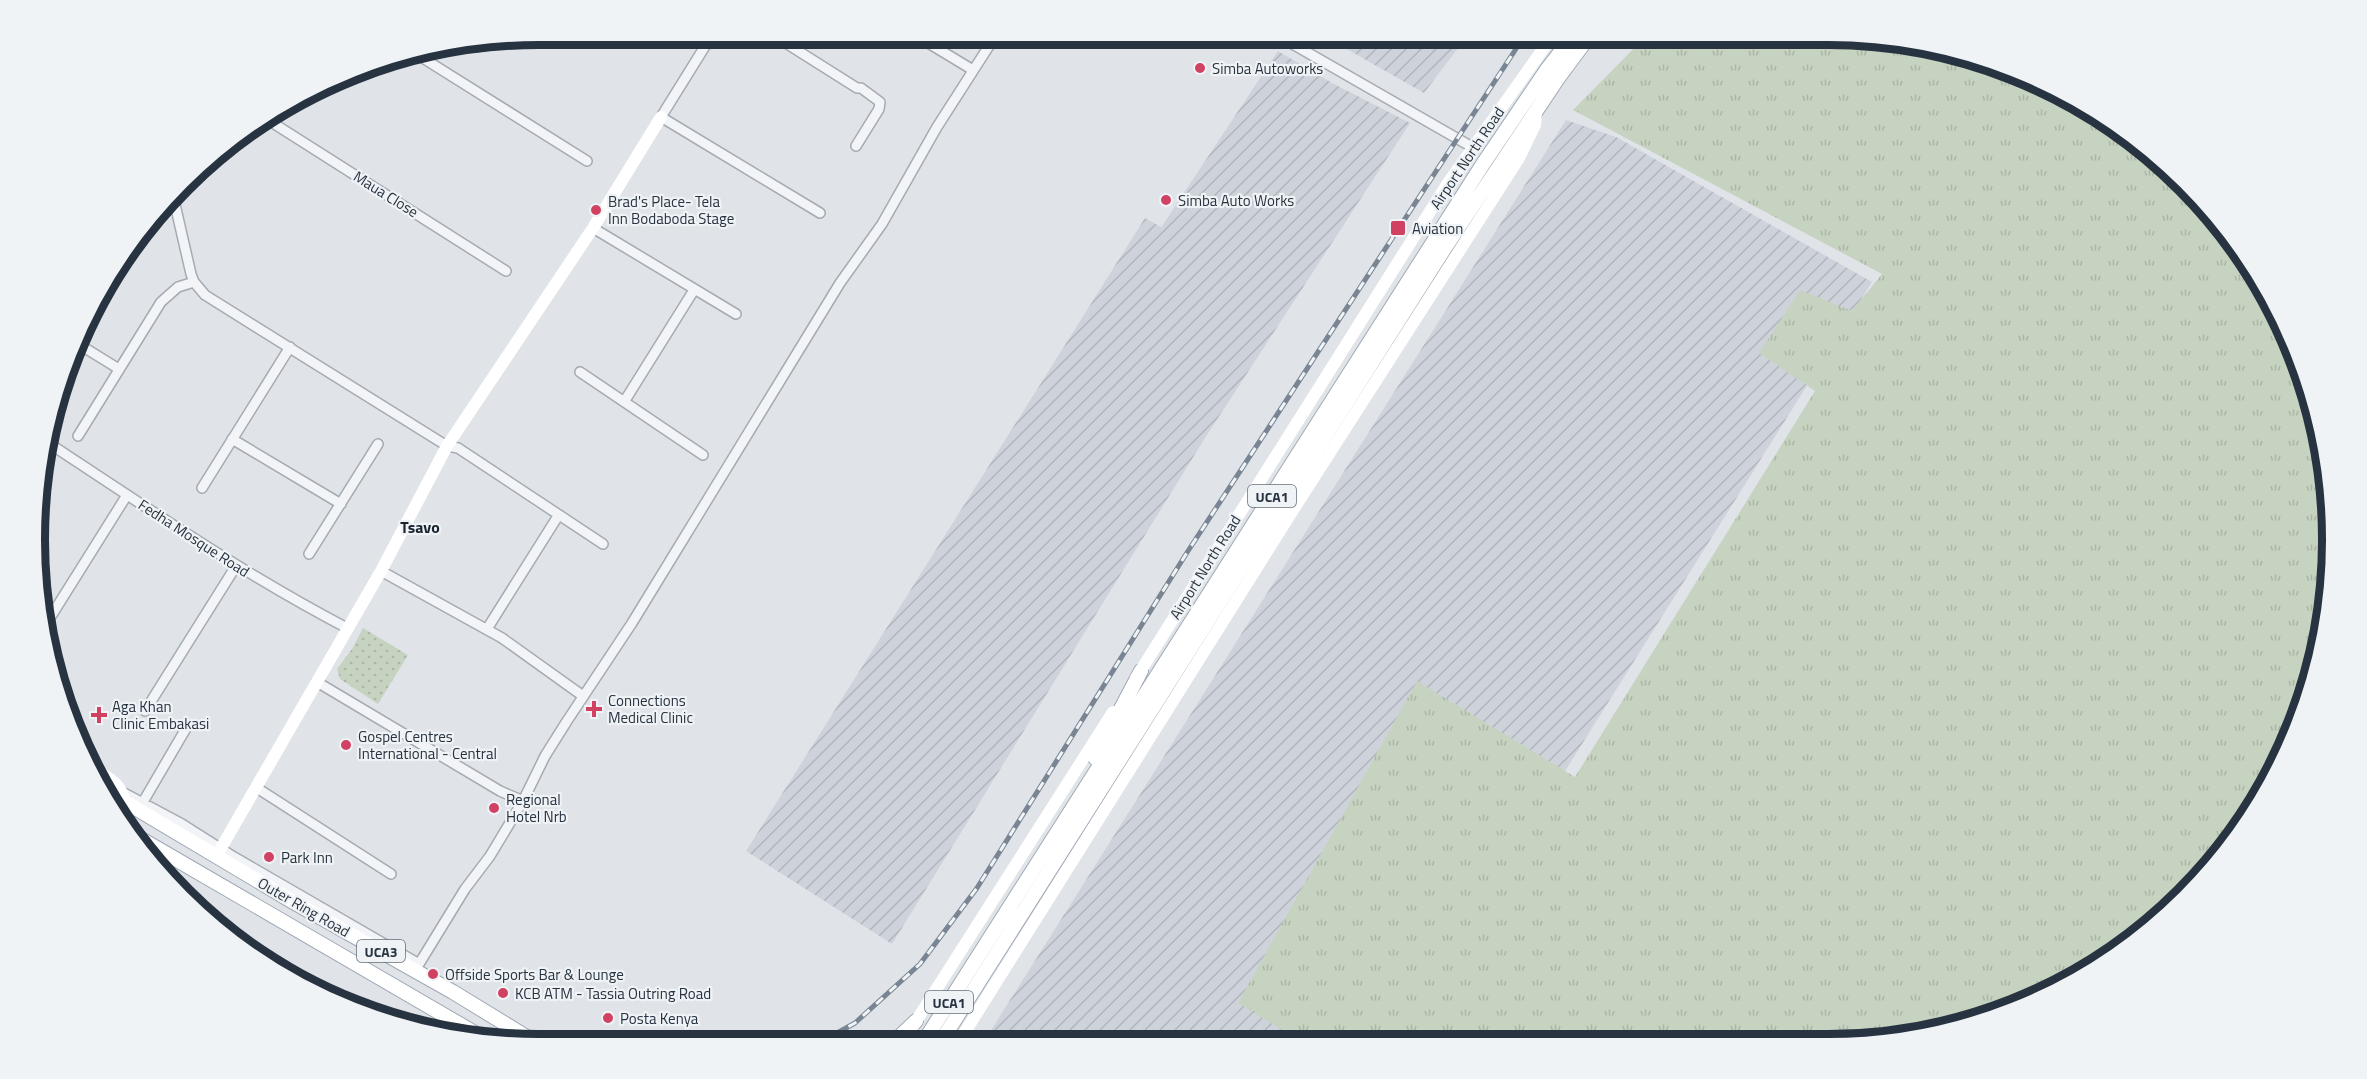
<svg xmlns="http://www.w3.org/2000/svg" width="2367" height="1079" font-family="'Titillium Web',sans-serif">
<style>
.industrial{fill:url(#industrial-furrows)}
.grass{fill:url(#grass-tufts)}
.park{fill:url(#park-dots)}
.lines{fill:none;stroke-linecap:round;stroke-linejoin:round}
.street-casing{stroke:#a5abb3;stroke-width:12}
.primary-casing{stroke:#9fa9b5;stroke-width:16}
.street{stroke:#f2f4f7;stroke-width:9}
.secondary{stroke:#fff;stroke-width:12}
.primary{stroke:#fff;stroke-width:14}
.rail-casing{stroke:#798593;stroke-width:5}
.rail{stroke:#eff3f6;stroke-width:3;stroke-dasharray:9;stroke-linecap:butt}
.poi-dot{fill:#d14262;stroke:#eff3f6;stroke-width:2}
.labels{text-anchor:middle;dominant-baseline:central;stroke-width:4.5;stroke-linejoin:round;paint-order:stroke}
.shield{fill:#eff3f6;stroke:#646d77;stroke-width:1.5}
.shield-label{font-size:14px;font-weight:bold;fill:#283341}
.poi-label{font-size:15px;fill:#283341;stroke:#eff3f6;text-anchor:start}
.street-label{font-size:15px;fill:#283341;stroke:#eff3f6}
.neighbourhood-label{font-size:16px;font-weight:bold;fill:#1a2431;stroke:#eff3f6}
.rim{fill:none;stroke:#283341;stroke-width:8}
</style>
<defs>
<pattern id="industrial-furrows" width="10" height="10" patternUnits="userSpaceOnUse" patternTransform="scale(1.5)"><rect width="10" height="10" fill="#ced3db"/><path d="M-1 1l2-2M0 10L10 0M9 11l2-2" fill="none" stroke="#b1b6bd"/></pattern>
<pattern id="grass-tufts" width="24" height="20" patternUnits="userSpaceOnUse" patternTransform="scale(1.5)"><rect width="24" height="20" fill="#c7d3c1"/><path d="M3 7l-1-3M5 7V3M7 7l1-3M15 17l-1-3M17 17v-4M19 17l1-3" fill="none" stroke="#abb6a7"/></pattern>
<pattern id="park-dots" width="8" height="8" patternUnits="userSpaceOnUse" patternTransform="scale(1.5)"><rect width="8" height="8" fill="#c7d3c1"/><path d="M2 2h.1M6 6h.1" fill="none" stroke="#abb6a7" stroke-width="1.8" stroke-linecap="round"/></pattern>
</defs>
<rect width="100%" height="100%" fill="#e0e4e9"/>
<path class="industrial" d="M1322 35H1468L1424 93Z
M1278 51 1334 84 1410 123 1205 438 892 944 746 851 1145 218 1163 228 1162 226Z
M1566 120 1616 137 1872 282 1395 1042 983 1043Z"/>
<path class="grass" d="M1647 35H1828L1926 44 2020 73 2108 119 2184 182 2247 259 2294 346 2323 441 2332 539 2323 638 2294 732 2228 847 2135 940 2021 1006 1894 1040 1302 1042 1238 1003 1417 681 1575 777 1815 391 1759 353 1800 290 1852 311 1882 274 1573 110Z"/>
<path class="park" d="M363 628 408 655 378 704 340 679 337 669 352 649Z"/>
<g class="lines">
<defs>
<path id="street" d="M712 35 661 117 820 213
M773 35 857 88H861L880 102 879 109 856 146
M915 35 973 70
M1277 35 1472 147
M477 47 479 45
M418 55 587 161
M265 118 506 271
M174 200 191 274 194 282 205 295 447 446 458 448 603 544
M593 228 736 314
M80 345 119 369
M580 372 703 455
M624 402 694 290
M78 436 161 302 178 287 194 282
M232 439 341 504
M44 440C144 506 242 573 347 628
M202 488 290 347
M309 554 378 444
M381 571 502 638 583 696
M43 629 127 495
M487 629 558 516
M317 682 500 791 523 801
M145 711 236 566
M257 788 391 874
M124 793 182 824 234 857 419 964 465 889 490 856 523 801 545 756 567 721 632 623 840 283 882 224 937 127 996 35
M143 802 188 725"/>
<path id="primary" d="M1095 758 1141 671
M100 787 295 903 453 992 538 1044
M141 839 485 1039
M893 1043 916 1021
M923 1043 1483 164 1548 68 1574 35
M940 1043 1446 246 1558 78 1590 35"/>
</defs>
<use href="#street" class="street-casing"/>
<use href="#primary" class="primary-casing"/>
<use href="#street" class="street"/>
<path class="secondary" d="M1136 678 1448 183 1553 35
M93 768C107 777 123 784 124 802
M221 848 381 571 447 446 593 228 661 117
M911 1029 1113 712
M958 1043 1293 510 1519 158 1535 125 1536 111"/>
<use href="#primary" class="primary"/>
<defs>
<path id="rail" d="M196 906 365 1012
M817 1044 855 1023 920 964 977 888 1188 551 1525 35"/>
</defs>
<use href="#rail" class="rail-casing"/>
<use href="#rail" class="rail"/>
</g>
<g class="poi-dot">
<circle cx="1200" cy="68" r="6"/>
<circle cx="1166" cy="200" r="6"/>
<circle cx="596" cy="210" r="6"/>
<rect x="1390" y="220" width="16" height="16" rx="3"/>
<path d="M591 700h6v6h6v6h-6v6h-6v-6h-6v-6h6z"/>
<path d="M96 706h6v6h6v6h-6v6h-6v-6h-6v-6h6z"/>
<circle cx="346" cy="745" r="6"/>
<circle cx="494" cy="808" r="6"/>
<circle cx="269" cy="857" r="6"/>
<circle cx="433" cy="974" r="6"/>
<circle cx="503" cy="993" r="6"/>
<circle cx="608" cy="1018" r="6"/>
</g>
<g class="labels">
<g class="shield">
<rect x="1248" y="485" width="48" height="22" rx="4.5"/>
<rect x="357" y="940" width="48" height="22" rx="4.5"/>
<rect x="925" y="991" width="48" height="22" rx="4.5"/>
</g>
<g class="shield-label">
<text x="1272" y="496">UCA1</text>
<text x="381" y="951">UCA3</text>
<text x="949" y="1002">UCA1</text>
</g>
<g class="poi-label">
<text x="1212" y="68">Simba Autoworks</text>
<text x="1178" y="200">Simba Auto Works</text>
<text x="608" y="201">Brad's Place- Tela<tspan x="608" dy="17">Inn Bodaboda Stage</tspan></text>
<text x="1412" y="228">Aviation</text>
<text x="608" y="700">Connections<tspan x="608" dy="17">Medical Clinic</tspan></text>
<text x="112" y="706">Aga Khan<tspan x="112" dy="17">Clinic Embakasi</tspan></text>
<text x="358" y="736">Gospel Centres<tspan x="358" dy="17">International - Central</tspan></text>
<text x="506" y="799">Regional<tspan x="506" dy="17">Hotel Nrb</tspan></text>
<text x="281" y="857">Park Inn</text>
<text x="445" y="974">Offside Sports Bar &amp; Lounge</text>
<text x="515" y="993">KCB ATM - Tassia Outring Road</text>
<text x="620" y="1018">Posta Kenya</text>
</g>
<g class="street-label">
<text transform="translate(1467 158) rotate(-56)">Airport North Road</text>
<text transform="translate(386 194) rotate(32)">Maua Close</text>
<text transform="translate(194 538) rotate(33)">Fedha Mosque Road</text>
<text transform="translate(1205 567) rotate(-58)">Airport North Road</text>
<text transform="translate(304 907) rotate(30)">Outer Ring Road</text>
</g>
<g class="neighbourhood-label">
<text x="420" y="527">Tsavo</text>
</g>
</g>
<path d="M0 0H2367V1079H0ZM539 45H1828A494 494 0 0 1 2322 539V540A494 494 0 0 1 1828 1034H539A494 494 0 0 1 45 540V539A494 494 0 0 1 539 45Z" fill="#eff3f6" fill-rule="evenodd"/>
<path class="rim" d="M539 45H1828A494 494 0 0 1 2322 539V540A494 494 0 0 1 1828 1034H539A494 494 0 0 1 45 540V539A494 494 0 0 1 539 45Z"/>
</svg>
